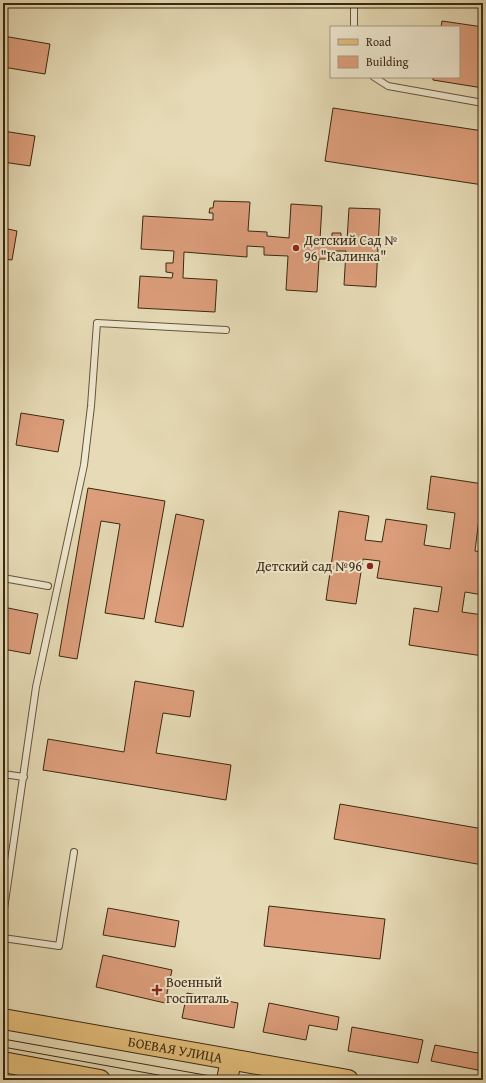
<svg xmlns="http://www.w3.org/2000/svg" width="486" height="1083" font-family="'Gentium Book Plus',serif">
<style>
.building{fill:#dd9e7b;stroke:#3a280f}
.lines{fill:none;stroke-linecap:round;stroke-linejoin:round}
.lane-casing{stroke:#655539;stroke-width:8}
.primary-casing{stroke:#3a280f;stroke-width:22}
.lane{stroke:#efe8d0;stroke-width:6}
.primary{stroke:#e3be7b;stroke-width:20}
.tram{stroke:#3a280f;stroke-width:1}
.poi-dot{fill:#8f2418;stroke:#efe8d0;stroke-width:1.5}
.labels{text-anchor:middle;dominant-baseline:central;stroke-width:4;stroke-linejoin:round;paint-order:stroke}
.poi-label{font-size:14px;fill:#3a280f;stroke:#efe8d0;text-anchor:start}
.street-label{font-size:14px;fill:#3a280f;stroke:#efe8d0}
</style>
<rect width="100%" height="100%" fill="#e6dbb6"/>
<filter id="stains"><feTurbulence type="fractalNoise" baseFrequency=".005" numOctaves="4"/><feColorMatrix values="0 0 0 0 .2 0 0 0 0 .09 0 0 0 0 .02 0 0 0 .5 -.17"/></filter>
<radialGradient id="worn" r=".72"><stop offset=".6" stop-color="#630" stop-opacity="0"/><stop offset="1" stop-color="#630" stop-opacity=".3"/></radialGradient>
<path class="building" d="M442 21 483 27V88L433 80V77H459V27H441Z
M3 36 50 44 45 74 3 67Z
M333 108 483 131V185L325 161Z
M3 131 35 136 30 166 3 162Z
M214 201 250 202 248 231 267 232V236L289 238 291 204 322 206 320 239 332 240V233H341V240H347L349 208 380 209 376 287 344 285 346 251H333L332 259H319L317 292 286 290 288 256 264 255V247L247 246V257L184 252 183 278 217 280 215 312 138 308 140 276 172 278 173 273 166 272V263H173L174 251 141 249 143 216 213 220V213H209L210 208H213Z
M3 228 17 231 12 260 3 259Z
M21 413 64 420 58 452 16 445Z
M431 476 483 484V520L479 519 475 551 483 552V595L465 592 462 612 483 615V656L409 645 414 608 438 612 442 587 377 578 380 561 363 559 356 604 326 600 339 511 369 516 365 540 382 542 386 519 427 525 424 545 450 549 455 513 427 509Z
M88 488 165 501 144 619 105 613 120 524 101 521 77 659 59 656Z
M176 514 204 520 183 627 155 622Z
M3 607 38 614 30 654 3 649Z
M135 681 194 691 190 717 163 713 156 753 231 765 226 800 43 770 48 739 124 752Z
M340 804 483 829V865L334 839Z
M269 906 385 919 380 959 264 946Z
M108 908 179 921 175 947 103 935Z
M103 955 172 970 165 1003 96 987Z
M187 993 238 1003 234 1028 182 1018Z
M269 1003 339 1017 337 1030 309 1025 306 1040 263 1032Z
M352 1027 423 1040 418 1063 348 1051Z
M435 1045 483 1054V1071L431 1061Z"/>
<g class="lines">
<defs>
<path id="lane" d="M354 27V3
M374 77 388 86 483 103
M3 578 48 586
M3 774 24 777
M3 916 36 687 84 465 91 406 97 323 226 330
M3 938 59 946 74 852"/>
<g id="primary">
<path id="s1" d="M3 1019 348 1080"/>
<path d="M3 1062 100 1080"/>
<path d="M227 1080 231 1060"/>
</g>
</defs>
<use href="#lane" class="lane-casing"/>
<use href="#primary" class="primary-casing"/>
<use href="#lane" class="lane"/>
<use href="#primary" class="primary"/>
<path class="tram" d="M3 1039 233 1080
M3 1047 186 1080"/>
</g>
<g class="poi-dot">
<circle cx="296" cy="248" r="4"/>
<circle cx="370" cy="566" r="4"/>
<path d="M155 984h4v4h4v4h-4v4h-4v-4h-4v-4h4z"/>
</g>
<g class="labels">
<g class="poi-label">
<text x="304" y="240">Детский Сад №<tspan x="304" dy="16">96 "Калинка"</tspan></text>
<text x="362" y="566" text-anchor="end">Детский сад №96</text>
<text x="166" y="982">Военный<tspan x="166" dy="16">госпиталь</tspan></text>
</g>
<g class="street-label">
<text stroke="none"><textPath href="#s1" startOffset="175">БОЕВАЯ УЛИЦА</textPath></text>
</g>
</g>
<rect width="486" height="1083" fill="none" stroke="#e6dbb6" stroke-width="16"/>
<rect x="4" y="4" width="478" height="1075" fill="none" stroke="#3a280f" stroke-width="2"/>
<rect x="8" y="8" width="470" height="1067" fill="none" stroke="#3a280f"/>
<rect x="330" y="26" width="130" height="52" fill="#efe8d0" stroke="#a79b83"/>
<rect x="338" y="39" width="20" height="6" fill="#e3be7b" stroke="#a79b83"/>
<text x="366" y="46" font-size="12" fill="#3a280f">Road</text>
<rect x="338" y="56" width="20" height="12" fill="#dd9e7b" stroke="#a79b83"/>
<text x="366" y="66" font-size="12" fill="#3a280f">Building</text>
<rect width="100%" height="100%" filter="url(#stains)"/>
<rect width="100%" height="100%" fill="url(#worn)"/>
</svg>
